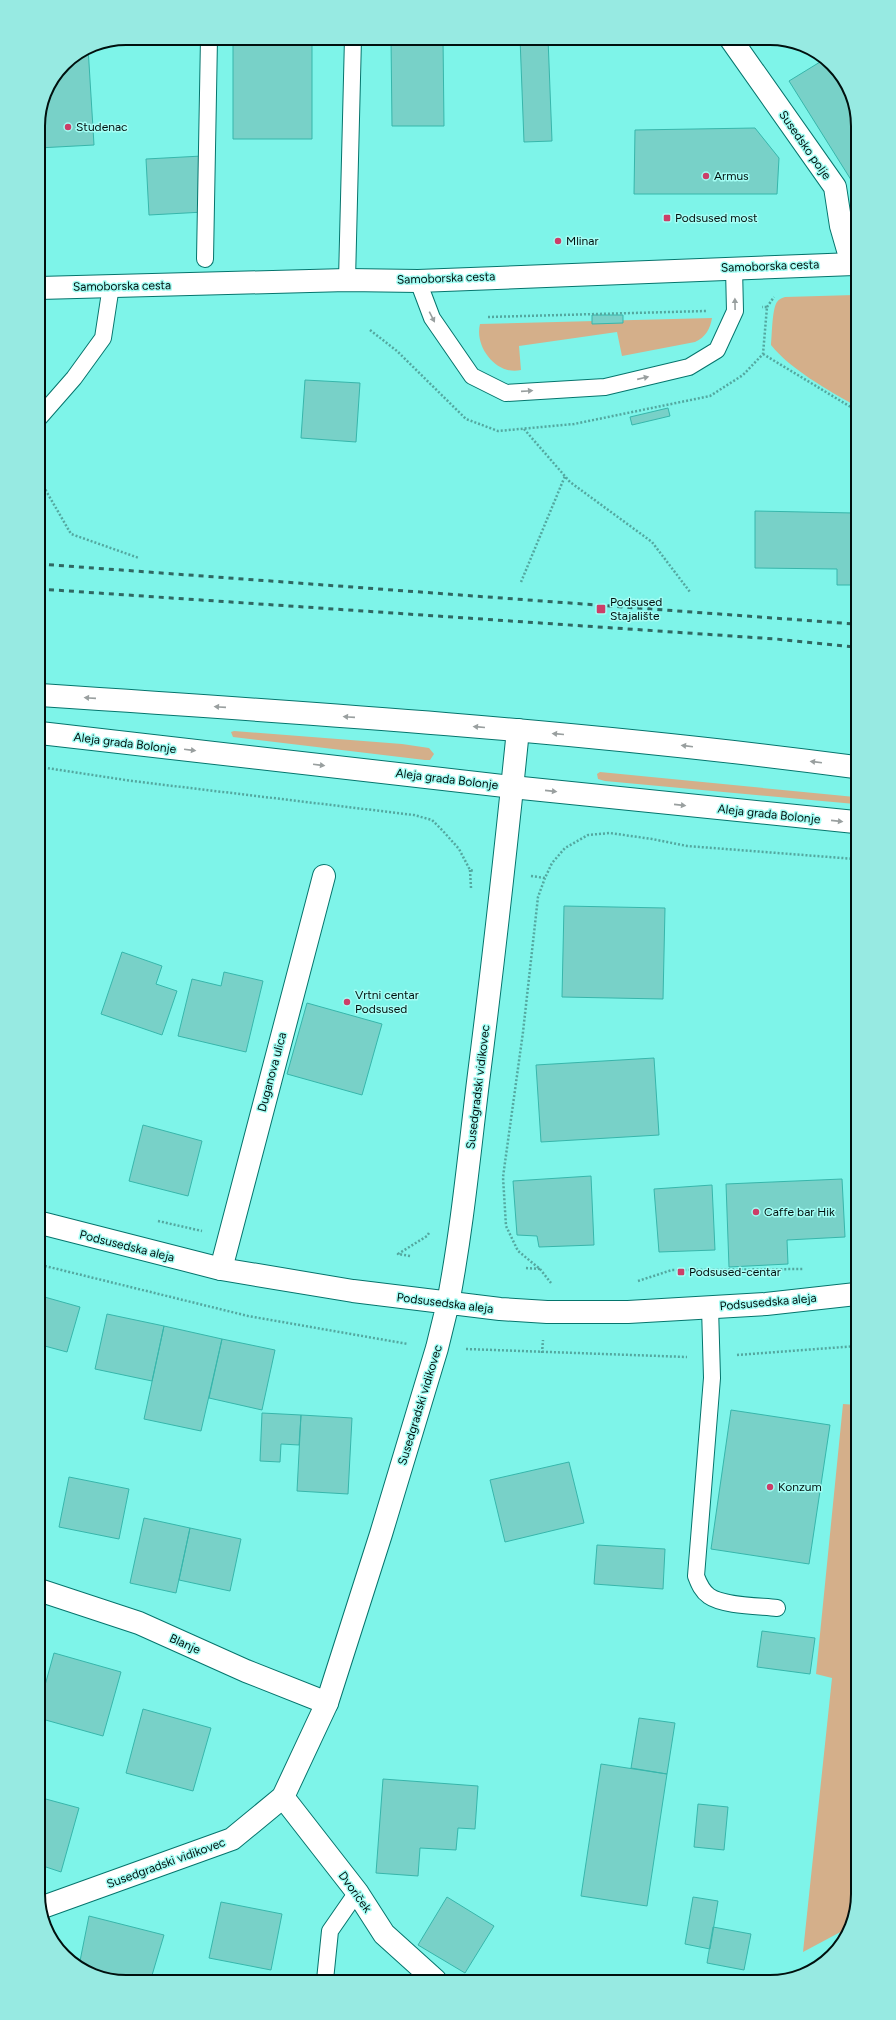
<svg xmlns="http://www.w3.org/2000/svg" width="896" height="2020" font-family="Figtree,sans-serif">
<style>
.green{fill:#d4af8a}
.building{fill:#78d1c8;stroke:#37b6ab}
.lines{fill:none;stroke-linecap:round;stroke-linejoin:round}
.service-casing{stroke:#05756d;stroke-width:18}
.minor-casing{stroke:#05756d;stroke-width:24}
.tertiary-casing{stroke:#05756d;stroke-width:24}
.secondary-casing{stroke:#05756d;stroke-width:24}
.path{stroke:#53a79f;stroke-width:2.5;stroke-dasharray:2 2;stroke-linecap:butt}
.service{stroke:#fff;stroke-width:16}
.minor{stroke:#fff;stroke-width:22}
.tertiary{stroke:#fff;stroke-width:22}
.secondary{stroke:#fff;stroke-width:22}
.rail{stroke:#306762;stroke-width:3;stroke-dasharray:5 5;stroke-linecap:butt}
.oneway{fill:#999f9f}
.poi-dot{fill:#cc3e68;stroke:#a4fdf4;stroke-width:1.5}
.labels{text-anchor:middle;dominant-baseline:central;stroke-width:3;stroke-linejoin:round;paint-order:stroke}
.poi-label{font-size:12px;fill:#00100e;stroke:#a4fdf4;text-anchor:start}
.street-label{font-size:12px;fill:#00100e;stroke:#a4fdf4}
.rim{fill:none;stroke:#00100e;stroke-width:2}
</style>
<rect width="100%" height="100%" fill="#7ef4e9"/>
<path class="green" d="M854 295V405C828 390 790 369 771 345 772 336 772 309 777 302 779 299 782 298 785 297Z
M712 318C710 329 706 337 695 342L622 356 617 332 519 346 521 370C497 376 474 347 480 324Z
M234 731 402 744 429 748 434 754 430 760H425L233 737 231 732Z
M600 772 855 797V804L605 781 598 779 597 774Z
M843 1404 857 1405 858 1895 848 1928 803 1952 832 1678 816 1674Z"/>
<path class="building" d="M233 38H312V139H233Z
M391 38H443L444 126H392Z
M520 38H548L552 141 524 142Z
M88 47 94 145 38 148V120L45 92 64 63Z
M814 52 824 56 853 97V183L789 81 820 62Z
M755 128 779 158 777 194H634L635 130Z
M202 156 204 212 149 215 146 159Z
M592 315H623V323L592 324Z
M305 380 360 383 356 442 301 438Z
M668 408 670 416 632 425 630 417Z
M755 511 854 513 855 585H837V569L755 568Z
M564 906 665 908 663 999 562 997Z
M122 952 162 966 156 984 177 991 162 1035 101 1014Z
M224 972 263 981 246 1052 178 1036 192 979 221 986Z
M307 1003 382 1024 362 1095 287 1074Z
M654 1058 659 1135 541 1142 536 1065Z
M143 1125 202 1141 188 1196 129 1181Z
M591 1176 594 1245 539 1247 537 1236 517 1235 513 1181Z
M842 1179 845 1237 787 1240 788 1264 729 1267 726 1184Z
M712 1185 715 1250 659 1252 654 1189Z
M41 1296 80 1307 67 1352 41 1345Z
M107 1314 164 1326 152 1381 95 1369Z
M164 1326 222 1339 201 1431 144 1419Z
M222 1339 275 1350 262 1410 209 1398Z
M731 1410 830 1425 809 1564 711 1549Z
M262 1413 301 1415 299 1445 281 1444 280 1462 260 1461Z
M301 1415 352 1418 348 1494 297 1491Z
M569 1462 584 1523 505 1542 490 1480Z
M69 1477 129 1489 119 1539 59 1527Z
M144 1518 190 1528 176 1593 130 1583Z
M190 1528 241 1539 230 1591 179 1580Z
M597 1545 665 1549 663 1589 594 1584Z
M762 1631 815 1638 810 1674 757 1667Z
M54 1653 121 1672 103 1736 42 1719V1696Z
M143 1709 211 1728 193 1791 126 1773Z
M639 1718 675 1723 667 1774 631 1768Z
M601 1764 667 1774 647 1906 581 1896Z
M383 1779 478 1786 475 1829 458 1828 456 1850 420 1848 418 1876 376 1873Z
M42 1798 79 1808 61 1872 43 1866Z
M698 1804 728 1807 724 1850 694 1847Z
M447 1897 494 1926 465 1973 418 1945Z
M693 1897 718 1901 710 1949 685 1944Z
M221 1902 282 1914 271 1970 209 1958Z
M89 1916 164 1935 150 1982H132L100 1974 79 1966Z
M713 1927 751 1934 744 1970 707 1963Z"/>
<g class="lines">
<defs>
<path id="service" d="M205 259 209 38
M347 280 353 38
M418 281 432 318 472 376 506 393 605 387 689 367 717 350 735 311 734 268
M39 418 74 378 103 338 111 286
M710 1307 712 1378 696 1576C699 1584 702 1591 709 1596 723 1606 760 1606 777 1608
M325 1980 330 1931 357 1892"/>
<path id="minor" d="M730 38 835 187 841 226 852 264
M221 1269 324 876
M448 1303C462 1230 469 1156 478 1082 493 965 506 848 518 730
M42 1591 139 1623 246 1671 327 1703
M283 1797 357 1892 384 1934 435 1980"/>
<path id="tertiary" d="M41 1223 221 1269 353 1291 500 1309 547 1312H628L766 1304 856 1294
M43 1907 232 1839 283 1797 327 1703 381 1534 437 1348 448 1303"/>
<path id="secondary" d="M39 288 347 280 418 281 854 264
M40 695C312 713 584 731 855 767
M40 733 512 787 855 822"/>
</defs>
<use href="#service" class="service-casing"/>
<use href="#minor" class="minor-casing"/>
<use href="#tertiary" class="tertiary-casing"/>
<use href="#secondary" class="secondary-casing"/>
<path class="path" d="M767 307 774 297
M488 317 706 311
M370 330 397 351 466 419 498 431 574 424 710 396 743 375 763 354 767 307H762
M763 354 854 409
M524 429 570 482 652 542 690 592
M39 485 45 489 71 534 139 558
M521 582 565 476
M40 767 132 781 414 815 432 820 443 831 459 849 470 870 474 871
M470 870 471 888
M531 876 545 878 552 863 565 848 588 835 610 833 652 839 687 846 855 859
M158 1221 202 1231
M410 1256 398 1254 427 1236 429 1233
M41 1265 248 1316 408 1344
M526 1268 540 1269 518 1251 506 1226 503 1177 523 1032 538 897 545 878
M540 1269 551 1283
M638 1281 672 1270 803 1269
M466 1349 687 1357
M542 1353 543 1340
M737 1355 857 1346
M857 1603 854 1624 858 1708"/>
<use href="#service" class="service"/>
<use href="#minor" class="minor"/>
<use href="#tertiary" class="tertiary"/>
<use href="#secondary" class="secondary"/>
<path class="rail" d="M39 564 855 624
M39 589 776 639 855 647"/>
</g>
<defs><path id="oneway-solid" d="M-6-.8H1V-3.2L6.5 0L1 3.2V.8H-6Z"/></defs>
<g class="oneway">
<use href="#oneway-solid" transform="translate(735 304) rotate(-91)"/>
<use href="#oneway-solid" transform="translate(432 317) rotate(63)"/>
<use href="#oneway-solid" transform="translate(643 378) rotate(-13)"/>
<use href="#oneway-solid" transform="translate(527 391) rotate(-4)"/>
<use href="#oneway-solid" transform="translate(90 698) rotate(-176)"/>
<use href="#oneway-solid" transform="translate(220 707) rotate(-176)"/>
<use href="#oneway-solid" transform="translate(349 717) rotate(-176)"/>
<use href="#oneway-solid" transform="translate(479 727) rotate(-175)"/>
<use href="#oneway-solid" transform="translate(558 734) rotate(-175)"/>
<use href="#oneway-solid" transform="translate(687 746) rotate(-173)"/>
<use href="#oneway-solid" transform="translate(190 750) rotate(7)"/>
<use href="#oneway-solid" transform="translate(816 762) rotate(-173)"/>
<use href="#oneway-solid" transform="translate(319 765) rotate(7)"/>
<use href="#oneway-solid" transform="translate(551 791) rotate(6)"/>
<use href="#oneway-solid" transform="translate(680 805) rotate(6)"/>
<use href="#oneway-solid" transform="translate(837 821) rotate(6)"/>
</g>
<g class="poi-dot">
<circle cx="68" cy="127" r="4"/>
<circle cx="706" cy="176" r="4"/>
<rect x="663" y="214" width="8" height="8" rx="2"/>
<circle cx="558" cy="241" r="4"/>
<rect x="596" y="604" width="10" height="10" rx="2"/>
<circle cx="347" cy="1002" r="4"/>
<circle cx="756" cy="1212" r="4"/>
<rect x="677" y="1268" width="8" height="8" rx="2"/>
<circle cx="770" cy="1487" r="4"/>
</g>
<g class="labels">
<g class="poi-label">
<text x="76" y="127">Studenac</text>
<text x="714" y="176">Armus</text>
<text x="675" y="218">Podsused most</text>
<text x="566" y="241">Mlinar</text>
<text x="610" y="602">Podsused<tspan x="610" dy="14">Stajalište</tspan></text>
<text x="355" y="995">Vrtni centar<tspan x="355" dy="14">Podsused</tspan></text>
<text x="764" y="1212">Caffe bar Hik</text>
<text x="689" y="1272">Podsused-centar</text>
<text x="778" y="1487">Konzum</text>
</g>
<g class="street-label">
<text transform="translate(805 145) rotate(55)">Susedsko polje</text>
<text transform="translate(770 266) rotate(-2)">Samoborska cesta</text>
<text transform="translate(446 278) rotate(-2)">Samoborska cesta</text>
<text transform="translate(122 286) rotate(-1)">Samoborska cesta</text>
<text transform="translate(125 743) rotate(7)">Aleja grada Bolonje</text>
<text transform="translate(447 779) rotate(7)">Aleja grada Bolonje</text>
<text transform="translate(769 814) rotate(6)">Aleja grada Bolonje</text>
<text transform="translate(272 1072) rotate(-75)">Duganova ulica</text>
<text transform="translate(478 1087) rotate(-83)">Susedgradski vidikovec</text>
<text transform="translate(127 1246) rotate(14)">Podsusedska aleja</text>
<text transform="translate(768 1302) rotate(-5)">Podsusedska aleja</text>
<text transform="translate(445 1303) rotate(7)">Podsusedska aleja</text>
<text transform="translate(420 1405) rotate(-73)">Susedgradski vidikovec</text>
<text transform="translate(185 1644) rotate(24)">Blanje</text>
<text transform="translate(166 1863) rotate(-20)">Susedgradski vidikovec</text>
<text transform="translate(355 1892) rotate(54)">Dvoriček</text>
</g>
</g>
<path d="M0 0H896V2020H0ZM126 45H770A81 81 0 0 1 851 126V1894A81 81 0 0 1 770 1975H126A81 81 0 0 1 45 1894V126A81 81 0 0 1 126 45Z" fill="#97eae2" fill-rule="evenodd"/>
<path class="rim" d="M126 45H770A81 81 0 0 1 851 126V1894A81 81 0 0 1 770 1975H126A81 81 0 0 1 45 1894V126A81 81 0 0 1 126 45Z"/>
</svg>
